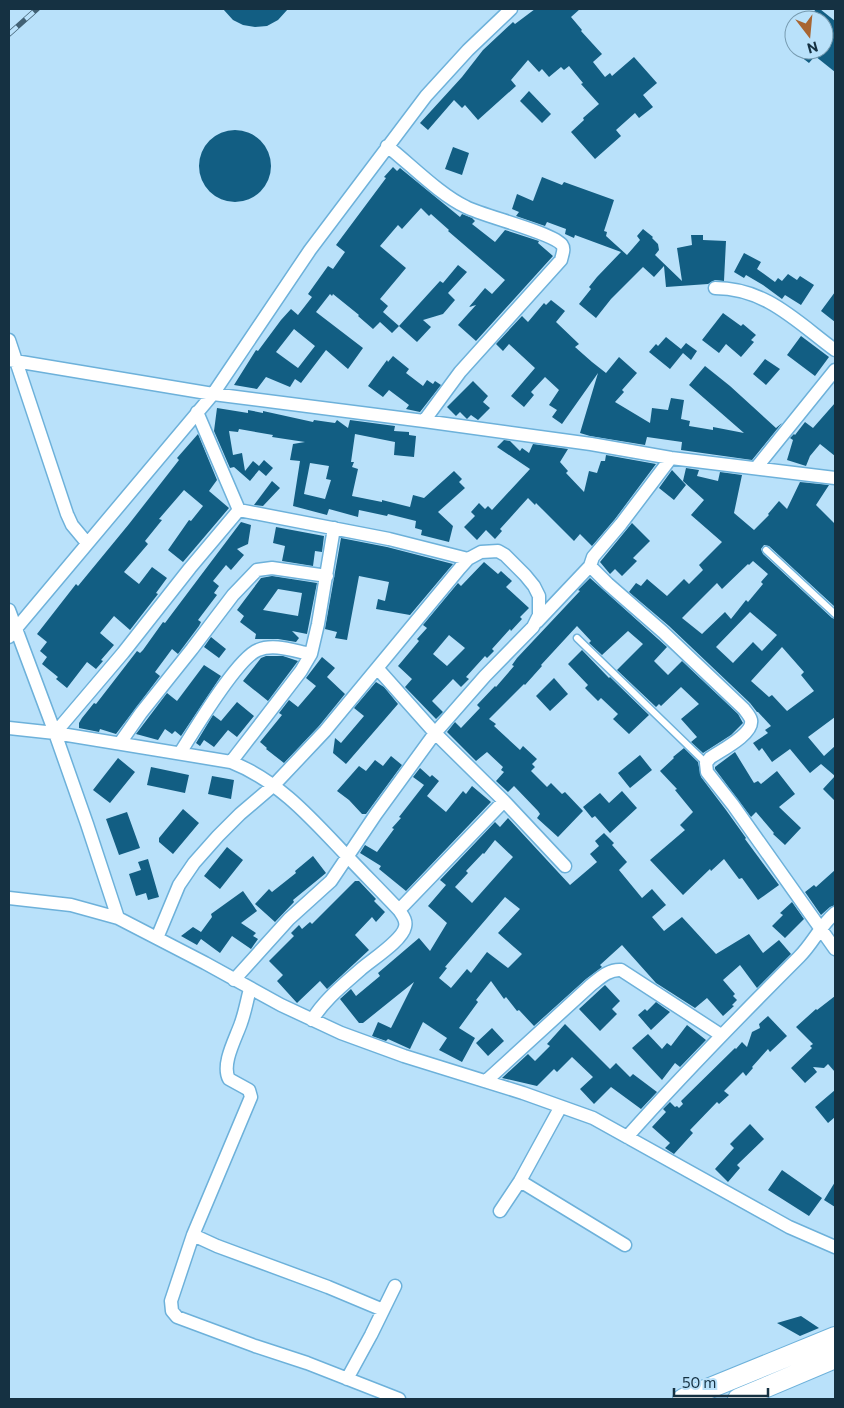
<svg xmlns="http://www.w3.org/2000/svg" width="844" height="1408" font-family="Commissioner,sans-serif">
<style>
.building{fill:#125e83;fill-rule:evenodd}
.lines{fill:none;stroke-linecap:round;stroke-linejoin:round}
.lane-casing{stroke:#6db1da;stroke-width:9}
.street-casing{stroke:#6db1da;stroke-width:15}
.primary-casing{stroke:#6db1da;stroke-width:22}
.lane{stroke:#fff;stroke-width:6}
.street{stroke:#fff;stroke-width:12}
.primary{stroke:#fff;stroke-width:20}
.rail-casing{stroke:#426174;stroke-width:5.5}
.rail{stroke:#b9e1fa;stroke-width:4;stroke-dasharray:11;stroke-linecap:butt}
</style>
<rect width="100%" height="100%" fill="#b9e1fa"/>
<path class="building" d="M223 9H288L278 20 267 26 255 27 243 25 233 20Z
M535 9H580L571 17 582 30 581 31 602 54 593 62 605 77 610 73 612 76 634 57 657 83 643 95 653 107 639 118 635 113 616 130 621 136 595 159 571 132 584 120 583 118 599 104 581 84 583 83 569 66 564 70 561 67 549 77 542 69 539 72 528 60 511 80 516 86 478 120 465 105 462 108 454 100 428 130 420 123 462 77 483 50 513 22 515 24Z
M816 9H820L835 21V72L815 56 809 63 792 50H824V20H807Z
M529 91 551 114 542 123 520 101Z
M199 166a36 36 0 1 1 72 0a36 36 0 1 1-72 0Z
M453 147 469 153 462 175 445 169Z
M393 167 397 171 400 168 460 217 462 214 472 218 475 221 472 224 495 242 505 230 539 241 538 243 553 256 476 341 458 325 476 305 469 307 485 288 492 294 505 280 448 231 449 230 431 214 429 216 421 208 402 229 398 225 380 246 406 268 380 299 388 306 383 312 399 326 392 333 380 322 373 329 358 316 359 315 333 294 332 296 330 294 316 312 363 348 348 369 326 350 301 383 295 379 290 387 266 377 257 389 234 385 256 350 258 351 281 320 291 309 298 315 312 297 308 294 328 266 333 269 345 252 336 245 386 178 384 177ZM294 329 315 346 298 368 276 352Z
M542 177 562 185 564 182 614 200 604 231 607 232 606 236 627 255 640 240 637 236 643 229 653 237 652 238 658 244 659 250 655 255 682 281 677 248 692 245 691 235H703V240L726 241 724 281 715 280 708 284 666 287 664 266 654 277 643 267 611 299 596 318 579 304 591 289 589 287 597 277 621 252 575 235 574 238 565 234 566 229 547 222 545 226 516 216 519 212 512 209 517 194 533 201Z
M744 253 761 262 757 269 775 282 778 278 782 281 788 274 797 280 800 276 814 285 801 305 785 295 782 299 763 285 746 275 744 278 734 272Z
M458 265 467 272 448 293 455 300 443 314 423 320 431 327 417 342 399 326 440 281 443 283Z
M835 292V322L821 311Z
M551 300 565 311 556 322 579 344 575 347 592 362 606 373 619 357 637 373 622 390 624 392 615 402 650 423 652 408 668 410 671 398 684 400 681 419 690 421 689 426 713 430V427L744 433 689 385 705 366 730 386 776 428 782 423 752 460 681 450 682 442 647 437 645 445 590 436 580 433 598 373 562 424 552 417 557 410 549 405 559 390 545 377 531 392 534 395 524 407 511 396 535 368 509 344 503 351 496 344 522 316 528 322 544 303 546 305Z
M723 313 741 326 743 324 756 335 751 340 754 342 741 357 726 344 719 353 702 340Z
M801 336 829 357 815 376 787 355Z
M666 337 681 349 686 343 697 351 691 360 683 353 670 369 649 352 656 344 658 346Z
M393 356 409 369 406 373 423 386 427 380 433 384 435 381 441 385 420 412 406 409 409 405 389 390 383 397 368 386 387 360 388 362Z
M765 359 780 369 766 385 753 374Z
M473 381 488 396 483 402 490 408 478 420 471 415 467 419 460 412 456 416 447 407Z
M835 403V456L820 444 810 456 806 466 787 460 793 440 790 438 794 434 795 435 805 422 813 428Z
M217 408 248 413V410L263 413V411L313 422 314 420 335 423 337 420 348 428 350 420 395 426 394 431 409 432V435L416 436 414 457 394 455 395 442 355 434 351 462H354L352 467 358 469 352 496 382 502V500L410 507 413 495 424 498 454 471 462 479 459 482 465 488 438 512 453 526 449 542 421 535 422 530 415 528 416 521 388 514 387 516 359 510 358 517 329 509 327 515 293 506 300 461 290 460 293 444 305 442 272 437 273 435 239 429 238 432 229 431 233 455 242 453 245 471 253 461 259 466 264 460 273 468 266 476 259 470 250 481 234 467 230 468 214 431ZM310 463 329 466 326 479 331 480 325 499 304 494Z
M198 434 217 480 209 491 229 508 183 562 168 550 189 520 191 521 203 506 184 490 159 519 162 520 145 541 148 544 124 572 139 584 152 567 167 578 156 593 158 594 130 630 114 616 100 633 114 645 101 660 103 661 96 669 87 662 67 688 56 679 58 677 42 664 47 657 40 651 47 642 37 634 76 584 78 586 129 524 179 460 177 458Z
M504 440 510 441 520 451 522 448 529 453 533 444 568 449 560 462 568 471 566 473 584 492 589 471 597 473 601 461H605L606 455 656 464 615 519 592 546 580 534 574 541 536 503 535 505 528 498 500 529 502 531 495 539 486 530 477 540 464 527 475 516 471 512 479 503 485 509 488 506 492 510 530 469 497 447Z
M686 468 699 470 697 476 718 481 720 472 742 475 734 513 754 530 769 515 768 514 779 501 787 509 800 482 829 485 816 505 835 524V607L769 546 764 545 761 549 763 554 832 618 835 619V717L808 737 824 756 835 746V801L823 789 835 776 821 764 810 773 790 749 772 762 762 748 759 751 753 743 768 733 765 730 771 726 758 712H757L750 703 669 626 629 592 636 583 641 586 647 579 667 596 684 579 689 584 703 570 699 565 722 542 691 515 704 500 683 481ZM753 561 768 574 761 582 763 584 748 602 746 600 731 619 725 612 702 634 682 618 717 583 722 589 748 564 749 565ZM750 612 777 635 762 651 753 642 733 663 716 647ZM782 647 804 672 801 675 814 691 787 711 772 695 769 697 751 681Z
M672 470 686 485 674 500 659 488Z
M272 481 280 488 263 506 254 505Z
M241 522 251 525 248 544 237 549 244 555 231 570 226 565 213 581 219 586 214 593 217 595 198 620 201 622 199 626 178 654 172 649 155 672 160 676 116 734 100 729 99 732 79 728V723L82 718 94 703 96 704 137 651 140 653 143 650 163 622 165 623Z
M632 523 650 541 633 558 637 561 622 576 615 569 610 574 600 562Z
M276 527 324 536 322 552 315 551 313 566 282 561 285 546 273 543Z
M341 538 387 547 453 564 410 615 376 609 378 599 385 601 389 582 359 576 347 640 335 638 337 632 325 629Z
M484 562 498 574 501 571 512 581 506 587 529 608 520 617 522 619 511 631 510 629 492 649 494 651 487 658 485 656 466 677 469 679 461 687 453 679 432 701 443 712 436 719 405 687 412 679 398 666 419 641 417 639 427 628 423 625 458 583 461 586ZM449 635 465 648 447 666 433 654Z
M272 576 317 583 307 634 292 631 299 638 296 642 278 639H255L256 634 240 622 244 616 237 610 261 578ZM278 589 302 593 298 616 263 610Z
M590 578 667 647 654 661 668 675 682 661 738 714 743 723 731 735 703 753 691 742 697 737 681 719 699 704 681 687 661 706 659 704 656 707 617 670 643 644 628 631 602 655 589 643 591 641 577 626 541 665 542 666 525 685 524 684 489 719 496 724 494 726 520 750 523 746 537 759 532 764 535 767 531 771 547 787 551 783 562 794 565 792 583 811 558 837 537 818 540 814 538 811 514 786 508 792 496 781 504 772 501 770 503 767 487 752 476 761 447 732 455 722 461 728 480 708 477 705 495 686 496 687 514 666 512 665 517 658 580 591 578 590Z
M211 637 226 649 219 658 204 647Z
M582 650 609 678 610 677 649 715 629 734 613 719 618 714 601 698 598 701 585 688 588 685 568 664Z
M266 656H283L298 661 268 701 243 681 261 658Z
M322 657 335 668 327 677 345 694 319 726 284 763 266 749 267 748 260 742 282 715 279 713 289 700 298 707 316 686 306 678Z
M204 665 221 676 181 736 175 731 172 734 165 729 158 740 136 734 167 693 177 701Z
M554 678 568 694 550 711 536 696Z
M376 682 384 687 398 704 346 764 333 753 335 738 341 743 364 716 354 708Z
M237 702 254 716 237 737 228 730 214 747 204 740 200 746 196 743 213 715 221 721Z
M684 748 698 762 701 777 726 810 746 838 745 839 779 885 758 900 742 878 739 879 724 859 711 871 710 869 683 895 650 860 685 830 680 825 693 812 675 790 677 789 660 771 674 758 673 757Z
M735 752 754 783 758 781 761 784 777 771 795 794 779 807 801 828 785 845 773 834 774 833 756 812 751 817 715 769V767Z
M640 755 652 770 630 788 618 773Z
M391 756 402 765 366 814H362L349 800 337 791 359 766 366 771 375 760 383 766Z
M118 758 135 772 110 803 93 790Z
M151 767 189 775 185 793 147 785Z
M420 768 430 777 432 775 439 781 427 796 446 812 463 791 466 794 472 786 491 802 406 891 379 869 381 866 360 853 365 845 377 852 394 829 392 828 401 818 399 817 424 785 413 777Z
M212 776 234 780 231 799 208 794Z
M622 791 637 808 610 833 595 816 592 818 583 807 600 793 609 803Z
M183 809 199 823 173 854 159 842V838Z
M127 812 140 848 119 855 106 819Z
M508 818 570 885 597 862 590 854 599 846 595 841 604 833 614 843 612 845 627 862 619 870 642 898 652 889 666 905 652 917 664 931 682 917 716 954 749 934 763 953 779 940 791 954 757 988 740 965 723 980 735 994 733 996 737 1000 732 1005 734 1006 723 1016 707 998 695 1008 656 983 622 945 600 965 602 967 586 979 534 1026 519 1010 517 1011 506 997 504 999 491 981 476 1000 478 1002 459 1028 475 1038 462 1062 439 1050 447 1038 423 1022 410 1049 388 1039 386 1041 372 1036 378 1022 391 1028 414 982 363 1023H359L340 999 351 989 356 996 380 976 378 973 419 938 430 951 447 923 428 906 446 885 440 880 495 822 500 827ZM495 840 513 857 472 903 455 887 468 873 466 871 483 853 484 854ZM505 897 520 909 498 933 522 954 508 968 487 952 471 973 467 969 451 988 439 978 447 968 445 967Z
M227 847 243 860 220 889 204 876Z
M313 856 326 873 293 900 294 902 275 922 255 904 269 889 272 892 296 873 295 871Z
M148 859 159 897 148 900 146 893 136 896 129 874 141 870 138 862Z
M835 870V905L830 907 821 915 805 892 814 885 816 887Z
M355 881H359L376 899 374 901 385 912 376 922 372 917 355 935 369 950 327 989 320 981 297 1003 277 981 283 975 269 961 294 936 291 933 299 925 302 929 310 922 312 924Z
M243 891 257 911 241 923 256 933 253 936 258 939 251 949 232 936 220 953 201 939 197 945 181 936 193 927 201 932 212 917 211 914Z
M792 902 804 919 785 938 772 926 783 915 780 913Z
M605 985 620 1001 612 1009 617 1014 600 1031 579 1009Z
M835 996V1072L828 1064 824 1068 813 1067 817 1072 805 1083 791 1068 812 1048 810 1046 813 1044 796 1027 816 1009 817 1010Z
M656 1002 670 1012 651 1030 638 1015 645 1009 647 1011Z
M768 1016 787 1036 770 1052 768 1049 752 1067 753 1068 746 1076 743 1072 724 1091 729 1095 719 1104 717 1102 690 1130 693 1133 674 1154 665 1148 670 1143 652 1127 666 1112 663 1109 670 1102 675 1107 677 1106 679 1108 683 1104 681 1101 735 1048 736 1049 742 1042 747 1047 752 1032 760 1028 759 1024Z
M565 1024 610 1069 616 1063 630 1077 633 1074 657 1092 641 1109 611 1087 594 1104 580 1089 593 1077 572 1057 557 1072 554 1069 537 1086 502 1078 528 1054 535 1061 550 1046 547 1044Z
M687 1025 706 1040 680 1067 675 1063 662 1080 632 1048 648 1034 662 1049 667 1043 671 1046Z
M492 1028 504 1041 488 1056 476 1043Z
M835 1090V1117L828 1123 815 1107Z
M750 1124 764 1139 737 1165 740 1168 728 1182 715 1169 734 1148 730 1144Z
M782 1170 822 1198 809 1216 768 1190Z
M835 1182V1207L824 1200Z
M801 1316 819 1328 800 1336 777 1323Z"/>
<g class="lines">
<defs>
<path id="lane" d="M766 550 835 614
M577 638 706 763"/>
<path id="street" d="M387 146C410 164 440 195 466 207 483 216 554 233 562 245 565 249 562 255 561 260L460 372 424 421
M715 288C766 288 797 322 835 350
M9 340 67 514 72 525 87 543
M9 360 213 394 424 421 591 444 671 458 835 478
M671 458 621 524 593 557 590 566 608 584 663 632 744 709C746 712 750 716 751 720 754 734 720 751 710 758L706 763 707 772 733 805 835 949
M756 468 835 370
M239 510 389 539 468 559
M9 610 55 733 123 653 190 568 239 510 197 412
M537 622 590 566
M9 637 213 394 310 250 426 96 468 50 511 9
M378 669 435 733 504 801
M9 728 55 733 231 762C279 781 311 818 346 855 363 873 381 891 399 910 402 915 407 920 405 927 402 941 371 960 360 970 343 985 324 1000 312 1020
M55 733 87 824 118 918
M120 743 141 713 192 649 233 595 257 570 272 568 327 576
M180 753C194 731 237 658 258 650 274 643 294 651 311 654
M231 762 301 671 311 654 318 624 334 528
M9 898 71 905 118 918 205 963 281 1005 341 1033 404 1056 523 1093 593 1118 789 1227 835 1247
M399 910 504 801 565 866
M157 938 179 885 194 863 218 836 240 814 274 785 325 731 460 568 468 559 481 552 498 551 505 555 525 575 534 586 539 596V615L533 627 485 676 435 733 376 814 331 881 289 919 234 980
M486 1081 591 985C600 978 609 969 621 970L721 1035
M627 1137C682 1075 740 1016 799 957 813 943 820 926 835 913
M520 1181 625 1245
M500 1211 520 1181 560 1108
M193 1235 251 1097 249 1090 229 1079C221 1064 236 1038 241 1023 245 1012 247 1000 250 989
M383 1310 328 1287 217 1246 193 1235 171 1301 172 1311 177 1317 255 1346 307 1363 399 1399
M347 1379 371 1335 395 1286"/>
<path id="primary" d="M683 1399 835 1337
M738 1399 835 1358"/>
</defs>
<use href="#lane" class="lane-casing"/>
<use href="#street" class="street-casing"/>
<use href="#primary" class="primary-casing"/>
<use href="#lane" class="lane"/>
<use href="#street" class="street"/>
<use href="#primary" class="primary"/>
<defs>
<path id="rail" d="M9 34 37 9"/>
</defs>
<use href="#rail" class="rail-casing"/>
<use href="#rail" class="rail"/>
</g>
<rect width="844" height="1408" fill="none" stroke="#153142" stroke-width="20"/>
<g transform="translate(809 35) rotate(164)"><circle r="24" fill="#b9e1fa" stroke="#779bb0"/>
<path d="M0-4L9 19L0 12L-9 19Z" fill="#a86532"/>
<text y="-8" font-size="14" font-weight="bold" text-anchor="middle" fill="#153142">N</text>
</g>
<path d="M674 1388v8h94v-8" fill="none" stroke="#153142" stroke-width="2.5"/>
<text x="682" y="1388" font-size="15" fill="#153142" stroke="#b9e1fa" stroke-width="4" paint-order="stroke">50 m</text>
</svg>
